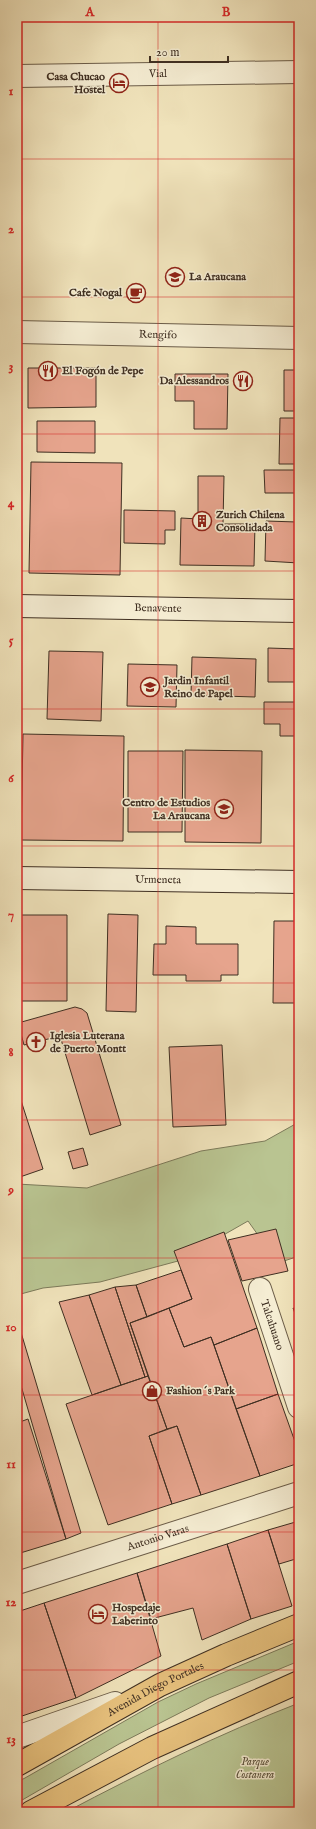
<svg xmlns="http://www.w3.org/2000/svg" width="316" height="1829" font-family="'IM FELL English',serif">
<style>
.green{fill:#b9c491;stroke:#7c7a5a}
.building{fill:#e6a48d;stroke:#3f2f22}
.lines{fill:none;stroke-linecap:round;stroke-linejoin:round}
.minor-casing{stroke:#6b5c48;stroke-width:24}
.tertiary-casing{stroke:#6b5c48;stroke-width:24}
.secondary-casing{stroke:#3f2f22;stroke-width:24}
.trunk-casing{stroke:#3f2f22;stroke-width:24}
.minor{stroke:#f5edd3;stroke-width:22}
.tertiary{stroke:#f5edd3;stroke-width:22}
.secondary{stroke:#f5edd3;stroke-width:22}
.trunk{stroke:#e8c27e;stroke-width:22}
.grid{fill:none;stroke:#d62828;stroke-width:1;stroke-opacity:0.55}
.labels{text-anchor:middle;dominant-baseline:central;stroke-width:3;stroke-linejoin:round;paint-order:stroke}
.street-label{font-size:11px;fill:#3f2f22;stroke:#f5edd3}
.poi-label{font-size:11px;font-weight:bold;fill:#3f2f22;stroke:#f5edd3;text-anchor:start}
.park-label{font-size:11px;font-style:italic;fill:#574d38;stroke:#f5edd3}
.neatline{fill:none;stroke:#d62828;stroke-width:1.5}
.grid-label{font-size:13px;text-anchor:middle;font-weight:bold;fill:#d62828}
</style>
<rect width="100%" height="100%" fill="#f0e3bb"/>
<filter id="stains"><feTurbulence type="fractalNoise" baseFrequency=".005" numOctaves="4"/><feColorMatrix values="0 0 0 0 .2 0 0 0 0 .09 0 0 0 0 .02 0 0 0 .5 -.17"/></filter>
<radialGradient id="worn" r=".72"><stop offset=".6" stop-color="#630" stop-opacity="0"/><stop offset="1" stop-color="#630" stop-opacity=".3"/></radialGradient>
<path class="green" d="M299 1122V1256L278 1263 248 1221 178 1261 100 1282 43 1288 17 1295V1184L87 1188 201 1151 265 1141Z
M299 1641V1661L209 1698 119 1744 17 1803V1782L25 1778 158 1702 196 1684Z
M299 1703V1812H66C142 1772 219 1734 299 1703Z"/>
<path class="building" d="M28 368H96V407L28 408Z
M284 370H299V411H284Z
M175 374H228L227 429H194V401H175Z
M280 418H299V464H279Z
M37 421H95V453L37 452Z
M31 462 122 463 120 575 29 573Z
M264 470H299V493H265Z
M198 476H224L223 524H255L254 566 180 565 181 518 198 519Z
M298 496 299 563 265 561 266 521 297 522Z
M124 510 175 511V530H165V544L124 543Z
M268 648 299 649V682H268Z
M49 651 103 652 101 721 47 719Z
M192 657 256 659 255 697 191 695Z
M128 664 177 665 176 707 127 706Z
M264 702H299V736H280V724H264Z
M23 734 124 736 123 841 21 840Z
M185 750 262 751 261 843 185 842Z
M128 751H183L182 832H128Z
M108 914 138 915 136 1012 106 1011Z
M17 915H67V1001H17Z
M274 921H299V1003H273Z
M166 926 196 927V944H238V975H221V981H186V975H153L154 944H166Z
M75 1007 82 1009 87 1013 121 1125 90 1135 60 1036 24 1045 18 1023Z
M222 1045 226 1125 173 1127 169 1047Z
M17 1088 43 1169 17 1178Z
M83 1148 88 1165 73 1169 68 1152Z
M276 1229 288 1271 242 1281 228 1240Z
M224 1232 257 1328 214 1345 211 1337 184 1347 169 1308 192 1299 174 1251Z
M181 1270 192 1299 147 1317 136 1285Z
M136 1285 147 1317 130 1323 148 1376 145 1377 115 1287Z
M115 1287 145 1377 121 1385 89 1295Z
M89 1295 121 1385 92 1395 59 1302Z
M169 1308 184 1347 211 1337 260 1476 201 1495 177 1426 167 1429 130 1323Z
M293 1308 299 1310V1325Z
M17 1319 81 1533 66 1539 17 1372Z
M257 1328 278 1394 236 1409 214 1345Z
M148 1376 167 1429 149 1436 172 1504 108 1525 66 1404Z
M278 1394 299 1453V1463L260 1476 236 1409Z
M28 1419 66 1539 17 1554V1423Z
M177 1426 201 1495 172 1504 149 1436Z
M299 1521V1558L279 1564 268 1530Z
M268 1530 292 1606 251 1619 227 1544Z
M227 1544 251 1619 202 1640 193 1608 151 1619 137 1573Z
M137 1573 161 1656 76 1698 44 1603Z
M44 1603 76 1698 19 1717 17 1712V1612Z"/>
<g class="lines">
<defs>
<g id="minor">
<path id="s1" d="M17 76 299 72"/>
<path id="s2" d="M17 332 299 338"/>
<path id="s3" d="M260 1289 299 1407"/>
<path d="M17 1737 115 1703"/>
</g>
<g id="tertiary">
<path id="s4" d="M17 1583 299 1493"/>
</g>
<g id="secondary">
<path id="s5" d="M17 606 299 611"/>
<path id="s6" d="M17 878 299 882"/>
</g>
<g id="trunk">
<path id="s7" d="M17 1765 160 1685 226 1655 299 1625"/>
<path d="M31 1812 152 1748 299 1682"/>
</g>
</defs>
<use href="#minor" class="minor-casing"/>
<use href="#tertiary" class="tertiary-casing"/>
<use href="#secondary" class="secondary-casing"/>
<use href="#trunk" class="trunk-casing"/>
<use href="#minor" class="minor"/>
<use href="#tertiary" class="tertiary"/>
<use href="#secondary" class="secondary"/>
<use href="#trunk" class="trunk"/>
</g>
<path class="grid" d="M158 17V1812M17 159H299M17 297H299M17 434H299M17 571H299M17 709H299M17 846H299M17 983H299M17 1120H299M17 1258H299M17 1395H299M17 1532H299M17 1670H299"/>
<defs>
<symbol id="hotel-ring" viewBox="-11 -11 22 22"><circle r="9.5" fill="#f5edd3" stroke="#8f2418" stroke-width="1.5"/><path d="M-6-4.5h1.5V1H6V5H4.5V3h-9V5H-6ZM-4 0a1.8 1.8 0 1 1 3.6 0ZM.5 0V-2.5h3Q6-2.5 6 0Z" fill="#8f2418"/></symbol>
<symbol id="school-ring" viewBox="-11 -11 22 22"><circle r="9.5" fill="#f5edd3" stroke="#8f2418" stroke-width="1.5"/><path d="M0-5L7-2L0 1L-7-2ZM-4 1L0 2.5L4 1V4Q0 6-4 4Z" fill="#8f2418"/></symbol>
<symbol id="cafe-ring" viewBox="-11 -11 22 22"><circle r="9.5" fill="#f5edd3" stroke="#8f2418" stroke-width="1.5"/><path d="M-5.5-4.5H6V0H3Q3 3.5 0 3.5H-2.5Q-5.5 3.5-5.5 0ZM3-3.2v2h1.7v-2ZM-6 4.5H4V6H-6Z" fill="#8f2418"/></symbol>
<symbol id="restaurant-ring" viewBox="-11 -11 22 22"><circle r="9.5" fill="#f5edd3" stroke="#8f2418" stroke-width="1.5"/><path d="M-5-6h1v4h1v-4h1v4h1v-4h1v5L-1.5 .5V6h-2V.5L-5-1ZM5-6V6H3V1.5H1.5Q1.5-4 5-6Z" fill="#8f2418"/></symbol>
<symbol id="building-ring" viewBox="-11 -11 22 22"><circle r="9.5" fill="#f5edd3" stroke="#8f2418" stroke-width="1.5"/><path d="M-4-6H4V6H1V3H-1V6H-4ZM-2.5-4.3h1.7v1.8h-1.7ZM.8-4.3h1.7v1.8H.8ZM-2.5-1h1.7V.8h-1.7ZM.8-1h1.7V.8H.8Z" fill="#8f2418"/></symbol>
<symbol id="church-ring" viewBox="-11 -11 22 22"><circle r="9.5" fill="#f5edd3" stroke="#8f2418" stroke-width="1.5"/><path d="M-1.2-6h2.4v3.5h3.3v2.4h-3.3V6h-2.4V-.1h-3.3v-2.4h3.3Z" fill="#8f2418"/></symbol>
<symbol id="shop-ring" viewBox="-11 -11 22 22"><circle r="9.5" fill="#f5edd3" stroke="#8f2418" stroke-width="1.5"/><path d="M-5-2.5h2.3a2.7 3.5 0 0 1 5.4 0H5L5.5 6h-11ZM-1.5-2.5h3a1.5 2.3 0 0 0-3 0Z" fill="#8f2418"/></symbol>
</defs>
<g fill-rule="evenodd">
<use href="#hotel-ring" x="108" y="72" width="22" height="22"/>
<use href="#school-ring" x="164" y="266" width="22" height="22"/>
<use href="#cafe-ring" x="125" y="282" width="22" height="22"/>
<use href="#restaurant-ring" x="37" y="360" width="22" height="22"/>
<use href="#restaurant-ring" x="232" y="370" width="22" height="22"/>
<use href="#building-ring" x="191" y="510" width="22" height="22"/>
<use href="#school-ring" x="139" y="676" width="22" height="22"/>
<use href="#school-ring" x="213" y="798" width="22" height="22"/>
<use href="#church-ring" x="25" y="1031" width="22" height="22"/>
<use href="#shop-ring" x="141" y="1380" width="22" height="22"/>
<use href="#hotel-ring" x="87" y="1603" width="22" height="22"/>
</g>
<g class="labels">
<g class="street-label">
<text stroke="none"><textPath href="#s1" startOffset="141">Vial</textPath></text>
<text stroke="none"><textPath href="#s2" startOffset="141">Rengifo</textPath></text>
<text stroke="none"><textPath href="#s5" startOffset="141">Benavente</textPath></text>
<text stroke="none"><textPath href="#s6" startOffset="141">Urmeneta</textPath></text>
<text stroke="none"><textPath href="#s3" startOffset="38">Talcahuano</textPath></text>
<text stroke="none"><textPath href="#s4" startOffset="148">Antonio Varas</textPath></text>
<text stroke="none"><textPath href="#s7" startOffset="158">Avenida Diego Portales</textPath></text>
</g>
<g class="poi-label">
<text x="105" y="77" text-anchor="end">Casa Chucao<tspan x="105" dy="13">Hostel</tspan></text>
<text x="189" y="277">La Araucana</text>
<text x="122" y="293" text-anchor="end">Cafe Nogal</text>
<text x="62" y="371">El Fogón de Pepe</text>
<text x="229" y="381" text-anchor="end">Da Alessandros</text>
<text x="216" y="515">Zurich Chilena<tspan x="216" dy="13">Consolidada</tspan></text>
<text x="164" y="681">Jardin Infantil<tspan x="164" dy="13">Reino de Papel</tspan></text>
<text x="210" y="803" text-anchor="end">Centro de Estudios<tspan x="210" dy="13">La Araucana</tspan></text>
<text x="50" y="1036">Iglesia Luterana<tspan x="50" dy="13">de Puerto Montt</tspan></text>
<text x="166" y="1391">Fashion´s Park</text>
<text x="112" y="1608">Hospedaje<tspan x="112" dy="13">Laberinto</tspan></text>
</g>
<g class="park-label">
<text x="255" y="1762">Parque<tspan x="255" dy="13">Costanera</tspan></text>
</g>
</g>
<rect width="316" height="1829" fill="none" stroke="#f0e3bb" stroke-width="44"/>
<path d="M150 56v6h78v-6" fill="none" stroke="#3f2f22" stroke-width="2"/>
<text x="156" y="56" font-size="12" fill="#3f2f22" stroke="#f5edd3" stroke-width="3" paint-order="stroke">20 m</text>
<rect x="22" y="22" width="272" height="1785" class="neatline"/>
<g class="grid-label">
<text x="90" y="16">A</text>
<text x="226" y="16">B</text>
<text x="11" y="95">1</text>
<text x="11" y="233">2</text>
<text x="11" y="370">3</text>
<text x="11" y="507">4</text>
<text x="11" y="644">5</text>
<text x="11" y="782">6</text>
<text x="11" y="919">7</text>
<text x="11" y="1056">8</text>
<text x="11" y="1194">9</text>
<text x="11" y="1331">10</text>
<text x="11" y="1468">11</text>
<text x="11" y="1606">12</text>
<text x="11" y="1743">13</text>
</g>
<rect width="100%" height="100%" filter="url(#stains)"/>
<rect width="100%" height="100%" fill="url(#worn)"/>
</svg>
